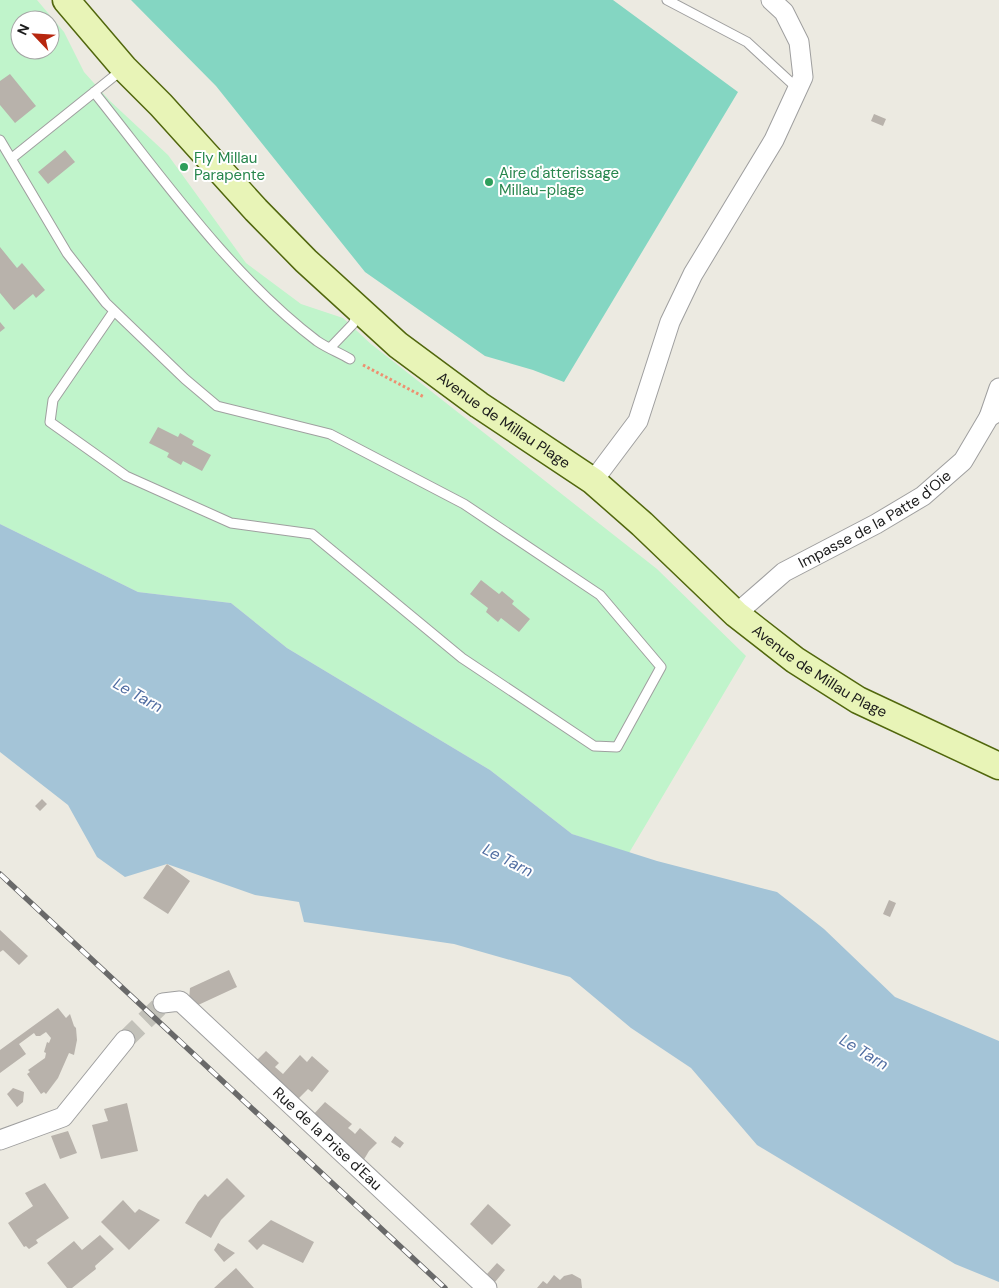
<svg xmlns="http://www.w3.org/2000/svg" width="999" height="1288" font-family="'DM Sans',sans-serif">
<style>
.park{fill:#c0f4cb;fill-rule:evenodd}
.pitch{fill:#84d6c2}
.water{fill:#a4c4d7}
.building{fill:#b8b2ab}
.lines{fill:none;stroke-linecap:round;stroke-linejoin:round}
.street-tunnel{stroke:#c2c1b9;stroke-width:19;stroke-dasharray:19 9;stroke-linecap:butt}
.lane-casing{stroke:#9f9f9f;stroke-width:11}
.street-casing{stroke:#9f9f9f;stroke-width:21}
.secondary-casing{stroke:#51670d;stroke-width:29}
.path{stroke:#ee8f70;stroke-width:3;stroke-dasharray:2.5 2.5;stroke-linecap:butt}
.lane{stroke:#fff;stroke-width:9}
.street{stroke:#fff;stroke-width:19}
.secondary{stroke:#e8f4b7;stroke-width:26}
.rail-casing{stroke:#696969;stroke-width:5.5}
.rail{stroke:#fff;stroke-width:4;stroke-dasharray:11;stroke-linecap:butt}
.leisure-dot{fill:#2e9e5b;stroke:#fff;stroke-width:2}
.labels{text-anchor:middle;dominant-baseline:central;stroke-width:4;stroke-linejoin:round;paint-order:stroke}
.leisure-label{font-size:15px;fill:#27864d;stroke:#fff;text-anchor:start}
.street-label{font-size:15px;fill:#1b1b1b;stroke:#fff}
.water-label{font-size:16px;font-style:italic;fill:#506da2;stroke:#fff}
</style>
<rect width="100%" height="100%" fill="#eceae1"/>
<path class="park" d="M0 0H37L64 32 84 72 110 101 168 155 246 263 301 304 343 318 371 344 657 569 746 656 629 853 572 834 490 770 287 648 231 603 138 592 0 524ZM20 20H50V50H20Z"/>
<path class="pitch" d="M131 0H613L738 92 564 382 533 370 485 356 365 272 216 86Z"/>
<path class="water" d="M0 524 138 592 231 603 287 648 490 770 572 834 657 861 777 892 824 929 895 997 999 1041V1282L955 1264 757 1145 691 1068 631 1028 570 977 454 944 304 922 299 902 255 895 167 864 125 877 97 857 68 805 0 752Z"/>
<path class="building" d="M10 74 36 106 15 123 0 105V81Z
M874 114 886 119 883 126 871 121Z
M65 150 75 162 48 184 38 172Z
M0 247 17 268 22 263 45 290 36 298 33 294 14 310 0 293Z
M0 322 5 328 0 332Z
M158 427 178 437 180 433 194 441 192 445 211 455 202 471 183 461 181 465 167 457 169 453 149 443Z
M481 580 499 594 502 591 514 601 512 604 530 619 519 632 501 618 498 622 486 612 488 608 470 594Z
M42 799 47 804 40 811 35 806Z
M167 864 190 881 168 914 143 898Z
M889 900 896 903 890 917 883 914Z
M0 930 28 956 19 965 3 950 0 952Z
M229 970 237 987 196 1006 189 1000 190 988Z
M58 1008 66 1018 70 1014 74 1026 76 1028 77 1040 74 1055 69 1053 58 1078 46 1094 44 1092 41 1094 27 1074 30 1072 28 1070 45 1058 46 1053 44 1052 47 1042 49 1043 51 1038 46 1032 40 1036H36L34 1033 19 1044 26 1054 0 1073V1050Z
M266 1051 279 1063 275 1067 283 1074 300 1055 307 1062 312 1056 329 1071 312 1092 308 1089 297 1100 267 1072 268 1071 257 1060Z
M13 1088 24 1092 23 1102 17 1107 7 1094Z
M325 1102 352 1124 348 1128 353 1132 355 1134 360 1128 377 1143 369 1151 363 1161 312 1116Z
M127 1103 138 1151 101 1159 92 1125 108 1121 104 1109Z
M68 1131 77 1153 60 1159 51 1136Z
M395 1136 404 1143 400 1148 391 1142Z
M227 1178 245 1196 221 1220 211 1238 185 1223 198 1202 205 1194 208 1197Z
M45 1183 69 1218 36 1240 38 1243 29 1249 26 1246 24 1247 8 1223 33 1206 25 1193Z
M123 1200 135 1213 139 1209 160 1220 129 1250 101 1222Z
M488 1204 511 1225 492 1245 470 1224Z
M271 1220 314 1242 303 1263 263 1244 257 1250 248 1241Z
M100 1235 114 1249 95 1266 96 1269 72 1288H67L47 1263 74 1241 82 1250Z
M218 1243 235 1253 224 1262 214 1250Z
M497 1263 505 1270 495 1282 487 1274Z
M236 1268 254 1288H214Z
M572 1274 581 1279 582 1288H537L543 1281 547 1284 554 1275 560 1280 564 1276Z"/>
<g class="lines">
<path class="street-tunnel" d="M125 1040 163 1003"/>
<defs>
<path id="lane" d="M667 0 747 42 798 89
M94 92C162 177 230 275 317 341 327 348 340 353 350 359
M0 140 67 253 106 303 185 379 217 406 330 434 464 504 600 595 661 667 617 747 594 746 462 658 312 534 231 523 126 476 50 422 53 400 114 311
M12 158 123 69
M330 348 353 324 358 313"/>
<g id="street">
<path d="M989 417 999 388"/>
<path d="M593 481 638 421 670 322 693 274 774 140 803 77 799 42 784 12 771 0"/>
<path id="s1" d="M736 614 784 572 876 524 923 496 963 461 989 417 999 411"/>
<path id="s2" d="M163 1003 180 1001 487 1288"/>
<path d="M0 1140 63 1117 125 1040"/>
</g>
<g id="secondary">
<path id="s3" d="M66 0 124 68 161 105 256 210 306 261 398 345 479 405 593 481 642 524 736 614 795 660 858 700 999 766"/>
</g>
</defs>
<use href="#lane" class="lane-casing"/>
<use href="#street" class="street-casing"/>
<use href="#secondary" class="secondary-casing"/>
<path class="path" d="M363 365 424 397"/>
<use href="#lane" class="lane"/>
<use href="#street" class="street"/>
<use href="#secondary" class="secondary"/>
<defs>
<path id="rail" d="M0 874 445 1288"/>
</defs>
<use href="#rail" class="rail-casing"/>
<use href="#rail" class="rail"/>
</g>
<g class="leisure-dot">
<circle cx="184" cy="167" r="5"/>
<circle cx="489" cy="182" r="5"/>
</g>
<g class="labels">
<g class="leisure-label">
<text x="194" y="158">Fly Millau<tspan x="194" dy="17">Parapente</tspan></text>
<text x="499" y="173">Aire d'atterissage<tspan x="499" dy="17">Millau-plage</tspan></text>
</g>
<g class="street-label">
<text stroke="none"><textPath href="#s3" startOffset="609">Avenue de Millau Plage</textPath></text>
<text stroke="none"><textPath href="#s1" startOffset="169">Impasse de la Patte d'Oie</textPath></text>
<text stroke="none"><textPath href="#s3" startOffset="1014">Avenue de Millau Plage</textPath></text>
<text stroke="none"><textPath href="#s2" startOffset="219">Rue de la Prise d'Eau</textPath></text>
</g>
<g class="water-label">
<text transform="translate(138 695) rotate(29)">Le Tarn</text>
<text transform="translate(508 860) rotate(27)">Le Tarn</text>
<text transform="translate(864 1052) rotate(31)">Le Tarn</text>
</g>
</g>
<g transform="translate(35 35) rotate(295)"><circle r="24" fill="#ffffff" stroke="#a4a4a4"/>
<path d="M0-4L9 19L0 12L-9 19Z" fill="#b7270f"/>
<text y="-8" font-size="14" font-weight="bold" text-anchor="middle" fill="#1b1b1b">N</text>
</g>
</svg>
